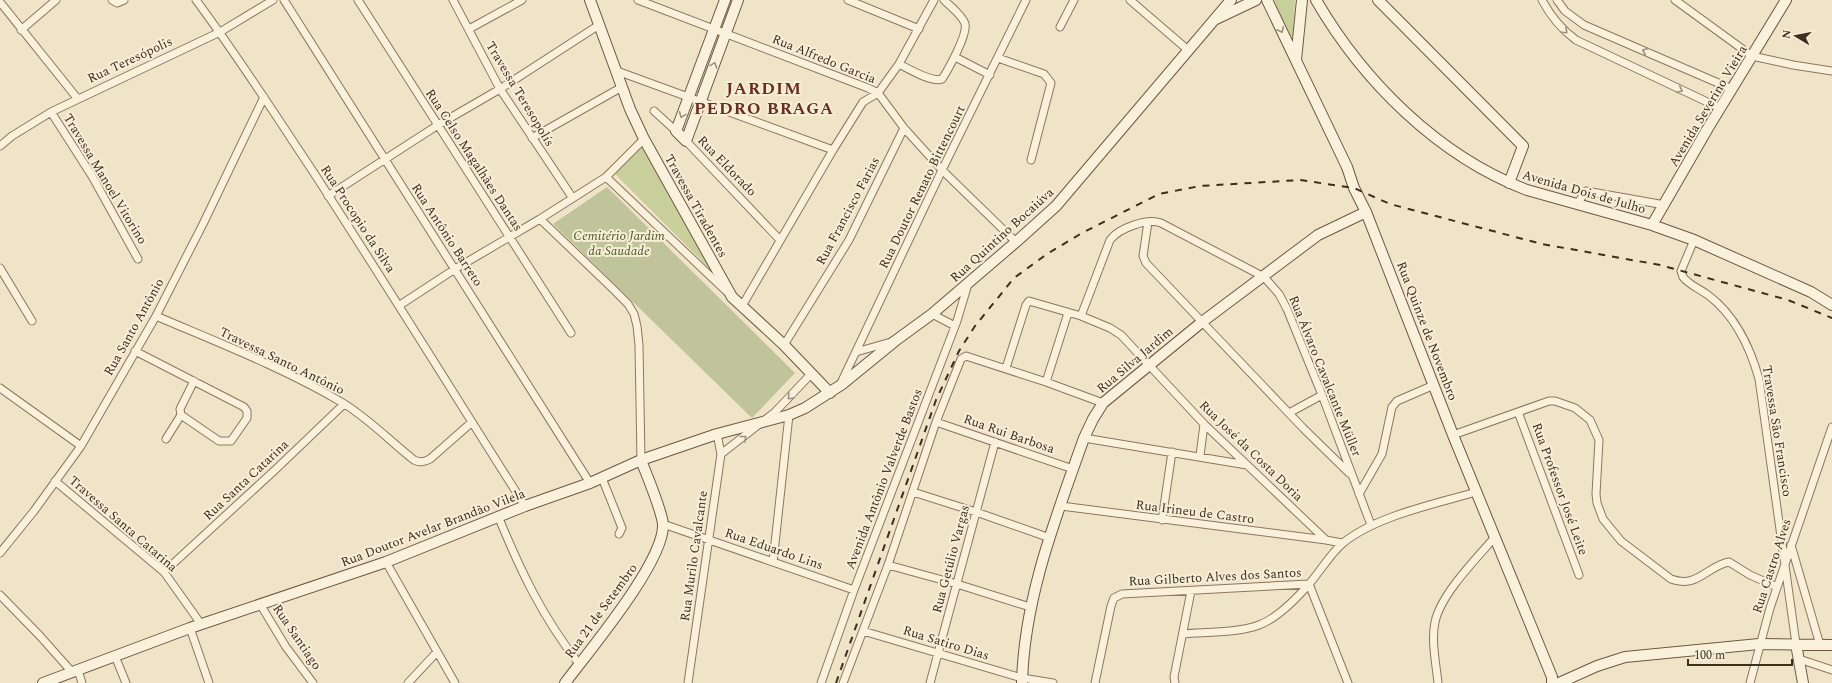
<svg xmlns="http://www.w3.org/2000/svg" width="1832" height="683" font-family="Spectral,serif">
<style>
.green{fill:#c9cf9b}
.cemetery{fill:#bfc49a}
.lines{fill:none;stroke-linecap:round;stroke-linejoin:round}
.street-casing{stroke:#8d765c;stroke-width:9}
.secondary-casing{stroke:#6f573f;stroke-width:12}
.street{stroke:#faf1dc;stroke-width:7}
.secondary{stroke:#faf1dc;stroke-width:10}
.rail{stroke:#3d2e20;stroke-width:2;stroke-dasharray:7 7;stroke-linecap:butt}
.oneway{stroke:#9c907e}
.labels{text-anchor:middle;dominant-baseline:central;stroke-width:4;stroke-linejoin:round;paint-order:stroke}
.street-label{font-size:13px;fill:#3d2e20;stroke:#f7eed8}
.park-label{font-size:13px;font-style:italic;fill:#4d5a26;stroke:#f7eed8}
.district-label{font-size:17px;font-weight:bold;letter-spacing:1px;fill:#6b2e1e;stroke:#f7eed8}
</style>
<rect width="100%" height="100%" fill="#f0e4c8"/>
<path class="green" d="M1274 0H1295L1293 36H1289Z
M644 144 715 274 615 174Z"/>
<path class="cemetery" d="M607 187 795 373 752 418 553 224Z"/>
<g class="lines">
<defs>
<path id="street" d="M112 0 117 3 124 0
M196 0C237 55 274 113 312 170 384 281 454 394 525 506
M284 0 590 483
M358 0 571 333
M453 0 500 89 572 197
M638 0 868 88 878 93 904 128 942 170 1016 242
M848 0 919 29
M1130 0 1188 50
M1542 0C1551 17 1561 29 1576 40L1720 108
M1557 0 1565 11 1584 25 1732 89
M1675 0 1752 56 1793 65 1832 71
M0 2 77 98
M1060 27 1074 0
M469 29 522 0
M21 30 56 0
M955 57 990 75
M998 58 1044 74 1051 83 1031 160
M899 64C909 69 932 83 942 79 948 70 968 34 965 24 963 16 950 6 944 0
M617 71 833 150
M654 111 676 131
M51 112 92 176 138 259
M532 138 622 87
M686 141 780 240
M0 146 12 136 51 112 220 32 273 0
M606 177 726 291
M328 196 438 125 500 89 599 25
M1577 204 1586 191 1665 205
M540 219 612 288 628 304 634 314 637 326 639 345 641 460
M1148 222 1143 256 1146 263 1303 428 1349 473
M1694 240 1681 271 1683 277C1689 285 1700 289 1708 295 1736 316 1750 347 1759 379L1796 644
M0 268 32 321
M400 305 455 269 540 219 606 177 644 139
M742 306 833 150 863 102 878 93 899 64 934 0
M932 314 955 326
M156 316C219 343 284 368 343 403 369 419 390 441 414 460 420 463 424 462 430 459L472 422
M1081 316 1110 240C1119 228 1147 218 1161 223L1264 277 1279 294 1287 309 1322 395 1371 525
M784 345 849 240 904 128
M135 351 244 407 247 411V418L231 441H219L181 415 180 409 194 381
M856 352 891 342
M1006 368 1026 305 1029 301 1081 316 1110 328 1121 335 1204 424 1326 540 1342 543
M1046 382 1068 313
M841 383 942 170 1026 0
M0 388 81 446
M1518 412 1579 575
M1289 413 1322 395
M936 422 1073 469
M1453 435 1549 401H1555L1575 408 1590 420 1599 440 1596 494 1597 503 1603 519 1621 541 1671 579C1697 589 1707 566 1729 562L1750 575 1777 587
M1084 438 1247 465
M166 439 181 415
M721 454 775 412 812 373
M1200 456 1204 424
M602 478 622 528 619 534
M55 481 164 572 201 624
M913 492 976 512 1050 538
M1359 494 1382 454 1392 407 1397 401 1434 385
M1061 506 1326 540
M498 516C521 572 542 616 579 664
M1162 520 1172 452
M663 524 854 590
M1791 545 1820 645
M0 553 34 511 81 446 156 316 203 224 264 97
M386 562 455 683
M773 562 789 415
M888 565 957 584 1030 607
M164 572 275 470 344 404
M1309 584 1348 683
M0 595 40 636 72 672
M260 604 286 647 313 683
M190 628 209 683
M863 631 1022 678 1053 683
M1183 634C1206 632 1238 633 1259 625 1278 618 1297 598 1310 583 1321 570 1331 553 1343 543 1376 516 1435 504 1476 492
M115 656 126 683
M1799 659 1832 670
M78 670 82 683
M408 683 437 652
M688 683 721 454 717 434
M821 683 854 590 957 321 968 284
M843 683 888 565 936 422 961 359 966 356 1046 382 1103 403
M930 683 995 442
M1095 683 1111 606 1114 598 1122 594 1309 584
M1175 683 1174 677 1191 591
M1438 683C1436 663 1431 641 1435 622 1441 594 1476 559 1495 537
M1750 683 1770 608 1832 427"/>
<path id="secondary" d="M590 0 630 109 644 139 732 297 784 345 830 393
M725 0 676 131 686 141 738 0
M1267 0 1347 167 1354 188 1366 212 1453 435 1552 677V683
M1316 0C1363 81 1438 156 1527 190L1652 225 1694 240 1811 292 1832 305
M1378 0 1523 146 1509 183
M1216 19 1256 0
M1296 60 1302 0
M1652 225 1708 128 1786 0
M1796 644 1803 683
M43 683 190 628 386 562 525 506 590 483 641 460 717 434 789 415 805 408 841 385 895 341 932 314 1016 242 1056 206 1231 0
M565 683C589 651 665 561 663 524 661 508 647 476 641 460
M1022 683C1024 598 1056 517 1084 438L1093 419 1103 403 1202 322 1318 235 1366 212
M1559 683 1597 666 1625 657 1759 644 1832 645"/>
</defs>
<use href="#street" class="street-casing"/>
<use href="#secondary" class="secondary-casing"/>
<use href="#street" class="street"/>
<use href="#secondary" class="secondary"/>
<path class="rail" d="M836 683 936 400 959 351 975 326 1014 278 1047 254 1082 233 1159 194 1200 186 1300 180 1354 188 1390 204 1542 244 1660 265 1788 300 1832 318"/>
</g>
<defs><path id="oneway-chevron" d="M-2-3.5L2.5 0L-2 3.5" fill="none" stroke-width="1.6" stroke-linecap="round" stroke-linejoin="round"/></defs>
<g class="oneway">
<use href="#oneway-chevron" transform="translate(1281 30) rotate(64)"/>
<use href="#oneway-chevron" transform="translate(1565 31) rotate(43)"/>
<use href="#oneway-chevron" transform="translate(1645 51) rotate(-157)"/>
<use href="#oneway-chevron" transform="translate(714 65) rotate(-70)"/>
<use href="#oneway-chevron" transform="translate(1680 90) rotate(25)"/>
<use href="#oneway-chevron" transform="translate(682 115) rotate(111)"/>
<use href="#oneway-chevron" transform="translate(790 397) rotate(134)"/>
<use href="#oneway-chevron" transform="translate(744 438) rotate(-39)"/>
</g>
<g class="labels">
<g class="street-label">
<text transform="translate(824 59) rotate(22)">Rua Alfredo Garcia</text>
<text transform="translate(130 60) rotate(-25)">Rua Teresópolis</text>
<text transform="translate(520 94) rotate(59)">Travessa Teresopolís</text>
<text transform="translate(1708 106) rotate(-59)">Avenida Severino Vieira</text>
<text transform="translate(474 160) rotate(57)">Rua Celso Magalhães Dantas</text>
<text transform="translate(727 166) rotate(46)">Rua Eldorado</text>
<text transform="translate(105 179) rotate(59)">Travessa Manoel Vitorino</text>
<text transform="translate(922 187) rotate(-64)">Rua Doutor Renato Bittencourt</text>
<text transform="translate(1584 192) rotate(16)">Avenida Dois de Julho</text>
<text transform="translate(696 206) rotate(61)">Travessa Tiradentes</text>
<text transform="translate(848 211) rotate(-62)">Rua Francisco Farias</text>
<text transform="translate(358 219) rotate(57)">Rua Procopio da Silva</text>
<text transform="translate(447 235) rotate(57)">Rua Antônio Barreto</text>
<text transform="translate(1002 235) rotate(-42)">Rua Quintino Bocaiúva</text>
<text transform="translate(134 327) rotate(-61)">Rua Santo Antônio</text>
<text transform="translate(1427 331) rotate(69)">Rua Quinze de Novembro</text>
<text transform="translate(1135 360) rotate(-40)">Rua Silva Jardim</text>
<text transform="translate(282 361) rotate(26)">Travessa Santo Antônio</text>
<text transform="translate(1325 376) rotate(68)">Rua Álvaro Cavalcante Müller</text>
<text transform="translate(1777 431) rotate(81)">Travessa São Francisco</text>
<text transform="translate(1009 434) rotate(19)">Rua Rui Barbosa</text>
<text transform="translate(1251 451) rotate(44)">Rua José da Costa Doria</text>
<text transform="translate(884 479) rotate(-69)">Avenida Antônio Valverde Bastos</text>
<text transform="translate(246 480) rotate(-43)">Rua Santa Catarina</text>
<text transform="translate(1560 489) rotate(70)">Rua Professor José Leite</text>
<text transform="translate(1195 512) rotate(7)">Rua Irineu de Castro</text>
<text transform="translate(123 524) rotate(41)">Travessa Santa Catarina</text>
<text transform="translate(433 528) rotate(-21)">Rua Doutor Avelar Brandão Vilela</text>
<text transform="translate(774 549) rotate(19)">Rua Eduardo Lins</text>
<text transform="translate(694 556) rotate(-82)">Rua Murilo Cavalcante</text>
<text transform="translate(951 559) rotate(-75)">Rua Getúlio Vargas</text>
<text transform="translate(1772 566) rotate(-72)">Rua Castro Alves</text>
<text transform="translate(1215 577) rotate(-3)">Rua Gilberto Alves dos Santos</text>
<text transform="translate(601 611) rotate(-54)">Rua 21 de Setembro</text>
<text transform="translate(297 637) rotate(56)">Rua Santiago</text>
<text transform="translate(946 643) rotate(17)">Rua Satiro Dias</text>
</g>
<g class="park-label">
<text x="619" y="236">Cemitério Jardim<tspan x="619" dy="15">da Saudade</tspan></text>
</g>
<g class="district-label">
<text x="764" y="89">JARDIM<tspan x="764" dy="20">PEDRO BRAGA</tspan></text>
</g>
</g>
<g transform="translate(1796 36) rotate(280)" stroke="#f7eed8" stroke-width="3" paint-order="stroke">
<path d="M0-3L7 15L0 10L-7 15Z" fill="#3d2e20"/>
<text y="-6" font-size="11" font-weight="bold" text-anchor="middle" fill="#3d2e20">N</text>
</g>
<path d="M1688 659v6h104v-6" fill="none" stroke="#3d2e20" stroke-width="2"/>
<text x="1694" y="659" font-size="12" fill="#3d2e20" stroke="#f7eed8" stroke-width="3" paint-order="stroke">100 m</text>
</svg>
